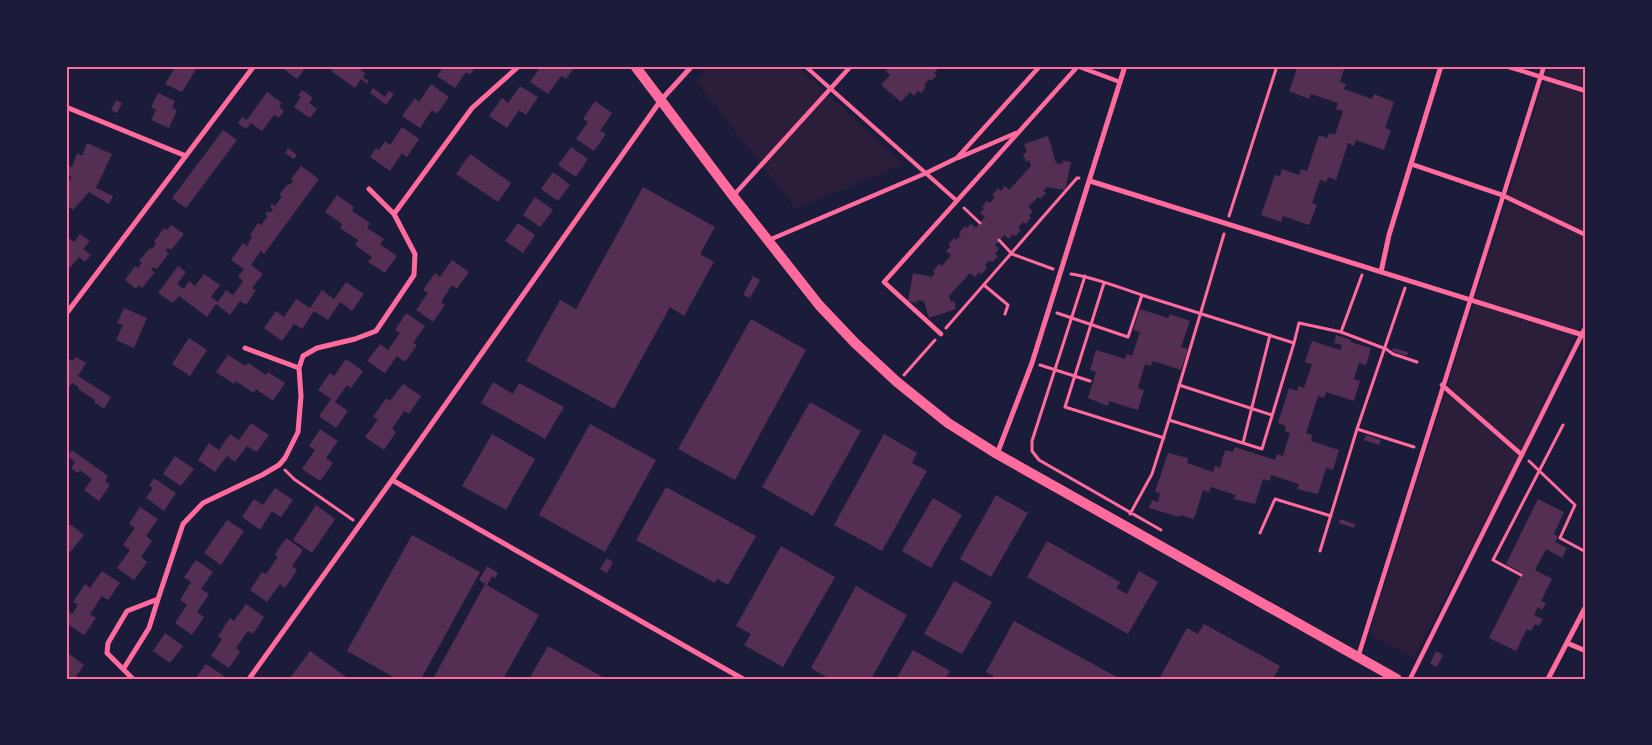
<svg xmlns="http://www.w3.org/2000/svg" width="1652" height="745" font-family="'Nunito Sans',sans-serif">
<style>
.green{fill:#2a1e3b}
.building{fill:#542f53}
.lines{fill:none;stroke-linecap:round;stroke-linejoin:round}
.path{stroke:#ff6b9d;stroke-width:3}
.service{stroke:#ff6b9d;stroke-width:4}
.pedestrian{stroke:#ff6b9d;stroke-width:4.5}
.minor{stroke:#ff6b9d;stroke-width:5}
.secondary{stroke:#ff6b9d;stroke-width:10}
.neatline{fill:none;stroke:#ff6b9d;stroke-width:2}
</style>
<rect width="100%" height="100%" fill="#1b1b3a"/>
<path class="green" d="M710 66H797L903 164 796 209 696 81Z
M1549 66H1586V312L1519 455 1414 658 1369 634Z"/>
<path class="building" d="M176 66H198L182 92 165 84Z
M284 66H307L297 79 282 68Z
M335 66H356L365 73 363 77 369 81 367 84 361 79 355 88 331 71Z
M444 66H476L470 75 466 72 455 88 437 76Z
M541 66 548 67 575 66 566 79 561 76 548 94 530 82Z
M890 66H936L939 68 934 73 937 75 931 81 929 79 924 85 926 87 921 93 918 91 914 96 910 92 901 102 881 85 890 75 886 71Z
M1298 66H1345L1340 82 1346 84 1344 89 1372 99 1374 94 1394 102 1385 128 1391 130 1384 150 1356 140 1354 146 1348 143 1336 180 1328 177 1326 182 1320 180 1312 203 1317 205 1309 225 1283 216 1281 222 1261 215 1275 175 1280 176 1282 169 1299 175 1301 169 1307 171 1319 135 1327 138 1329 133 1335 135 1343 111 1336 109 1338 103 1311 94 1309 99 1289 91Z
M431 84 449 97 437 114 432 110 420 128 402 116 415 98 419 102Z
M520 86 538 97 526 115 519 110 507 128 489 116 502 98 508 103Z
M373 88 385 97 389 91 394 94 386 105 370 93Z
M302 90 313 98 309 103 317 109 310 118 294 107 301 97 298 95Z
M267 92 282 103 279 107 284 111 279 118 274 115 262 131 251 123 246 129 238 123 242 117 247 120Z
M158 93 175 101 172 108 177 110 169 128 151 120 156 110 151 107Z
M116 100 122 103 117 113 111 110Z
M595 101 612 113 600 131 606 134 594 151 576 139 588 122 583 119Z
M402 127 419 139 407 157 402 153 390 171 370 157 376 148 379 150 385 141 390 145Z
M223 130 237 140 186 208 172 198Z
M1048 136 1056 163 1062 164 1063 161 1071 162 1065 190 1047 187 1043 191 1046 193 1040 199 1038 197 1028 207 1033 211 1029 216 1031 218 1026 224 1023 222 1018 228 1021 230 1015 236 1013 234 1009 239 1004 235 995 245 999 249 995 254 998 256 992 262 990 260 985 265 987 268 981 274 979 272 975 277 970 273 949 296 951 302 954 301 956 309 929 318 924 301 917 300V303L908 301 913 273 932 277 935 273 933 271 939 264 942 266 951 255 946 251 951 246 948 245 954 238 956 240 961 235 959 233 965 226 967 228 971 224 976 228 985 217 980 213 984 209 982 207 987 201 990 203 995 197 992 195 998 188 1001 191 1005 186 1009 190 1031 166 1029 160 1026 162 1023 154 1027 152 1024 144Z
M87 143 112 154 96 188 113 196 109 204 89 192 73 210 66 205V185L72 177 66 174V168L68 165 72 167 77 153 82 156Z
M571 147 588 159 576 177 558 165Z
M288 148 297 155 294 159 285 153Z
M470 154 511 183 498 202 456 174Z
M301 166 319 179 264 254 261 251 251 265 263 274 252 288 256 290 246 305 240 301 230 315 216 304 207 317 179 296 173 303 158 293 178 266 186 272 177 284 184 289 189 281 195 286 204 274 220 285 211 297 218 302 226 290 233 295 243 281 238 277 244 269 231 260 243 243 247 246 252 236 250 235 258 223 261 225 268 216 265 214 268 211 270 213 273 209 270 207 272 204 275 206 282 196 279 195 288 184 290 185 293 181 291 179Z
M553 172 570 185 558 201 541 189Z
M643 187 715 227 700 254 714 262 684 316 670 307 614 409 526 361 560 300 576 309Z
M337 195 354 207 352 211 370 223 367 228 384 239 380 244 397 256 385 273 368 262 372 257 355 245 358 240 340 228 342 224 325 212Z
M535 197 553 210 540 227 523 215Z
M518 223 535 235 523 253 505 241Z
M171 225 184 234 171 250 168 248 165 251 169 253 157 269 153 267 151 270 155 272 142 288 139 285 136 289 125 280 135 266 138 268 142 263 139 261 150 248 152 249 156 244 154 242 164 228 167 230Z
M80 234 90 241 83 249 91 255 85 262 79 257 69 269 66 267V236L74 242Z
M452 260 469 272 457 289 452 285 441 302 445 305 433 322 416 310 428 293 423 290 435 273 440 277Z
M753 276 760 280 750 298 743 295Z
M346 282 364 294 352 311 340 302 328 320 314 311 302 329 294 324 282 341 264 328 276 311 284 317 296 299 310 308 322 290 334 299Z
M124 308 147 318 134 348 116 340 123 325 117 323Z
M1140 309 1168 318 1170 314 1190 321 1181 347 1188 349 1181 370 1153 361 1151 366 1145 364 1138 388 1144 390 1138 410 1109 401 1108 406 1088 398 1096 372 1090 370 1096 350 1125 359 1127 354 1132 356 1140 332 1133 330Z
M406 313 425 326 413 343 417 345 405 362 397 356 385 373 367 361 380 344 388 350 400 333 395 330Z
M751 319 806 350 735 480 678 449Z
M1336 335 1351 340 1350 342 1371 348 1366 365 1359 363 1354 379 1360 381 1354 401 1326 392 1324 398 1318 396 1306 433 1312 435 1311 441 1339 450 1333 470 1326 468 1318 494 1297 489 1299 484 1271 475 1270 481 1263 479 1255 504 1234 499 1236 495 1211 487 1209 492 1203 490 1194 519 1180 515 1179 517 1149 508 1152 500 1158 502 1160 493 1155 492 1168 453 1188 458 1187 463 1213 472 1215 466 1220 468 1225 450 1233 452 1235 447 1275 460 1277 454 1283 456 1290 433 1285 431 1286 426 1278 423 1289 388 1297 391 1299 386 1304 388 1312 364 1305 362 1312 341 1340 350 1342 345 1334 343Z
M189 338 207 350 190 376 172 364Z
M1393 348 1408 352 1407 356 1392 351Z
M228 355 245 366 248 363 266 375 268 372 285 383 273 401 256 389 254 393 236 381 234 384 216 372Z
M66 357 73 361 76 357 86 363 78 376 111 397 104 409 94 402 95 400 78 389 79 387 72 383 66 391Z
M346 359 363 371 351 388 347 385 335 402 348 411 336 428 319 416 331 399 318 390 330 373 334 376Z
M493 382 513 394 519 383 564 407 545 439 481 403Z
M403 384 421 396 409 414 404 411 392 429 396 432 384 450 365 437 378 419 373 417 386 398 390 401Z
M810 402 861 431 813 516 762 487Z
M251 423 269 435 257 452 247 446 235 462 227 456 215 472 198 460 209 443 219 450 230 434 239 440Z
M590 424 656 460 605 552 539 515Z
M320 429 338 441 326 458 333 463 320 481 302 469 315 450 309 446Z
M492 434 535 459 506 510 462 486Z
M884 434 917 453 912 463 927 471 882 551 834 525Z
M1366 435 1381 440 1379 445 1364 440Z
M72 450 108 476 105 481 110 485 99 501 84 490 92 479 80 470 78 473 71 468 75 462 68 456Z
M175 456 194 469 181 486 163 474Z
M154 478 176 493 164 511 146 498 153 488 149 486Z
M666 487 756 536 728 585 717 579 715 583 636 540Z
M275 488 293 500 281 517 272 511 260 530 242 517 254 499 263 505Z
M996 495 1028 513 991 577 960 559Z
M933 498 962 515 931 568 902 551Z
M1538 499 1564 512 1554 534 1558 536 1555 542 1567 548 1562 558 1546 549 1535 570 1552 579 1541 601 1546 603 1542 610 1538 607 1534 615 1543 619 1539 626 1535 624 1531 631 1527 629 1516 651 1489 638 1522 573 1506 564Z
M316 505 335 519 312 553 293 540Z
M140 507 158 519 146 536 152 541 141 557 147 562 134 580 117 568 130 550 123 545 135 528 129 524Z
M1340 519 1355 524 1354 528 1339 523Z
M227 520 244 531 221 565 204 553Z
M70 524 84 535 66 557V529Z
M412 535 480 572 421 679H397L347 651Z
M286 538 303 550 292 566 297 570 285 588 280 584 267 602 250 590 262 572 266 574 278 557 275 554Z
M1047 541 1120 582 1116 588 1127 594 1139 571 1158 582 1128 634 1027 577Z
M781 546 835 577 783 667 744 645 751 634 736 626Z
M607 558 613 562 607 573 600 569Z
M196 560 213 572 201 589 209 594 197 612 204 617 192 635 175 623 187 605 180 600 191 582 184 577Z
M487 566 498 573 495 578 492 576 487 585 479 580Z
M102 571 120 583 108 600 102 596 90 614 96 618 84 635 66 623V609L72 614 78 605 73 602 85 584 90 588Z
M954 581 992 602 962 654 924 634Z
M485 584 539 615 503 679H433Z
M856 586 907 615 871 679H830L811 668Z
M246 604 264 617 253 634 248 631 236 648 240 652 229 668 211 656 222 639 218 636 230 618 234 621Z
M1014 621 1117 677 1116 679H998L986 672Z
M1204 624 1280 666 1274 677 1277 679H1159L1187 628 1198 634Z
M165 633 183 646 170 663 153 651Z
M548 646 606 679H529Z
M913 650 950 671 945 679H896Z
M310 651 349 679H289Z
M1436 651 1443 655 1437 667 1430 664Z
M68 653 84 665 74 679H66Z
M206 664 224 676 222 679H195Z"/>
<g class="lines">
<path class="path" d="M964 208 980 223
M1229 216 1277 66
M999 240 1012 254 1053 269
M1071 274C1098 278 1125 290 1151 298 1199 313 1247 328 1294 343L1262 449 1169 420 1224 234
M1085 276 1032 441V451L1039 460 1161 530
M1104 283 1065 407 1164 438
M984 285 1008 305 1005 314
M1057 313 1128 337 1142 295
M946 328 1077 178H1079
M1341 332 1386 349 1393 354 1417 362
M1294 343 1299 323 1341 332 1362 275
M1040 365 1090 381
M904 375 935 340
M1179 385 1272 415
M1357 429 1414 447
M1243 443 1270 335
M1529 461 1575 505 1560 538 1586 552
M285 470 294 479 353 520
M1130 514 1152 474 1169 420
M1260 533 1275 499 1331 516
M1320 551 1357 429 1405 288
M1521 575 1493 560 1563 425"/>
<path class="service" d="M805 66 956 200"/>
<path class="pedestrian" d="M1077 66 1120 82
M1506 66 1586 91
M958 158 1016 133
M1411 164 1502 195 1586 235
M733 196 851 66
M769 240 924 174 957 158 1040 66
M941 334 884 282 1078 66
M1442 385 1522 455
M1358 657 1544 66
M1410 679 1586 326"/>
<path class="minor" d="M66 107 186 156
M1090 181 1586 336
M369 189 394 214
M1381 272 1389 235 1441 66
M66 314 254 66
M245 348 299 368
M997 454 1032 363 1125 66
M392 480 743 679
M1567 643 1586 651
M124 668 149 628 158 599 183 524 203 503 262 475 279 465 285 458 298 432 301 396 299 368 303 356 317 348 355 339 376 331 414 275 415 254 394 214 472 108 519 66
M133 679 107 653 108 643 127 611 158 599
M249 679 392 480 661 100 692 66
M1548 679 1586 606"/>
<path class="secondary" d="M635 66 733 196 819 305 855 343 897 382 948 423 997 454 1397 679"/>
</g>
<rect width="1652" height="745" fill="none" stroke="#1b1b3a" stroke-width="135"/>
<rect x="68" y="68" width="1516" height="610" class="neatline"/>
</svg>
